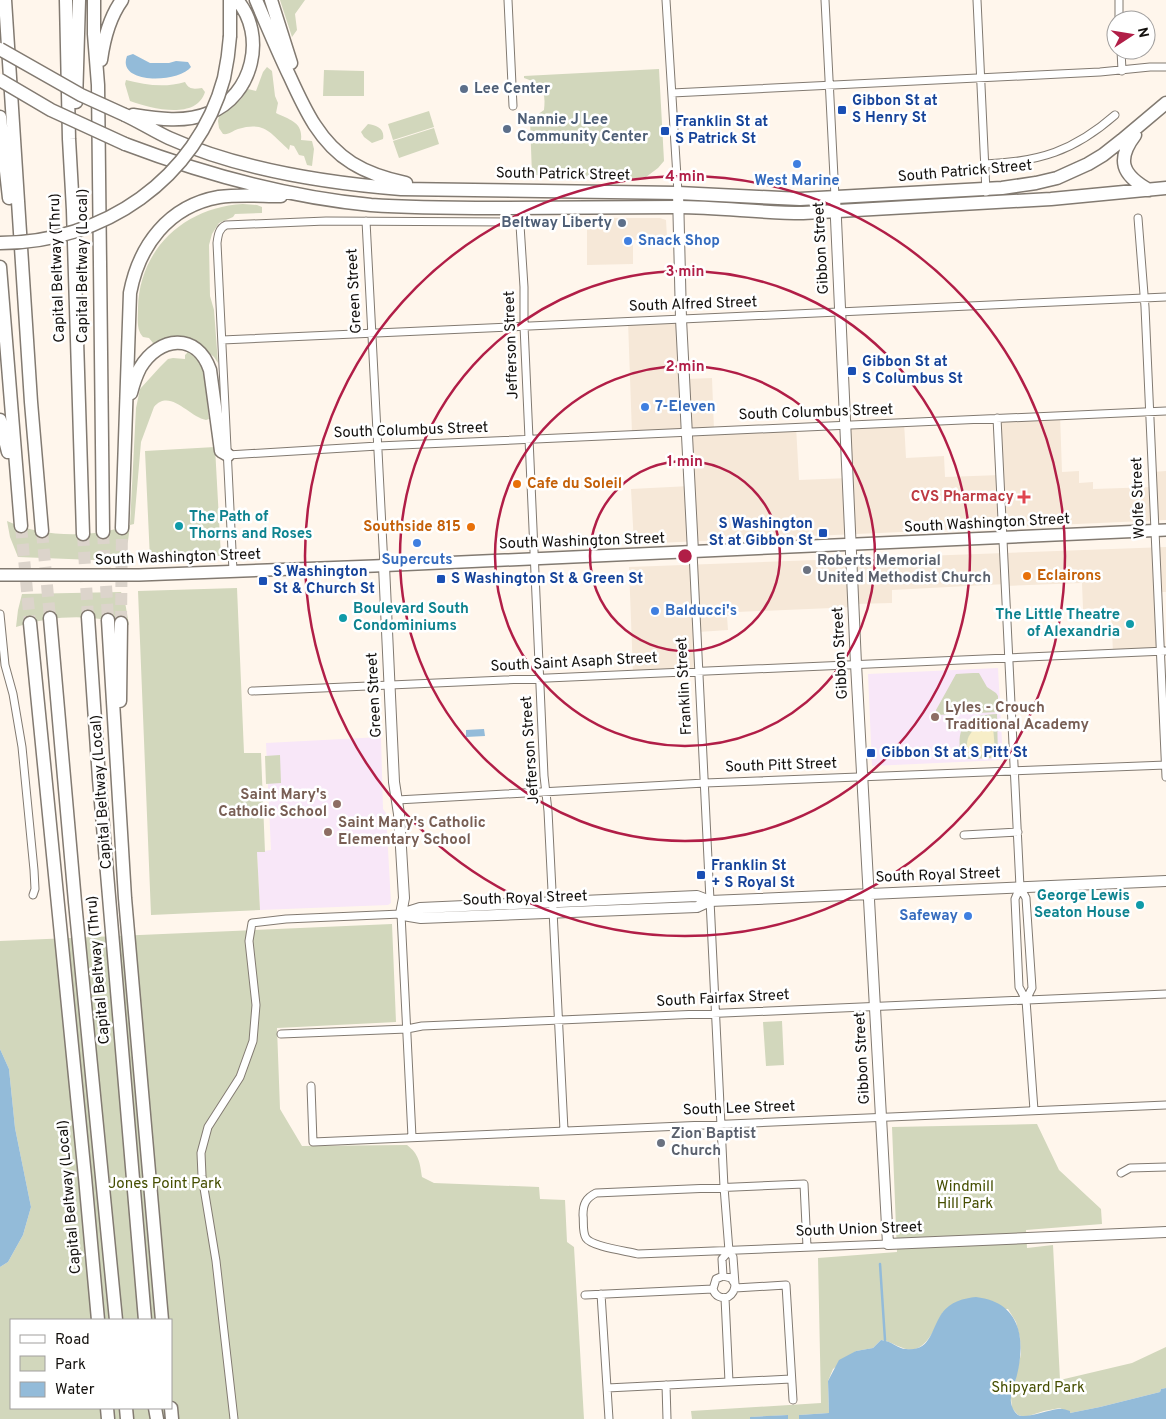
<svg xmlns="http://www.w3.org/2000/svg" width="1166" height="1419" font-family="Overpass,sans-serif">
<style>
.built{fill:#f6e8d8}
.education{fill:#f8e7f8}
.green{fill:#d2d7bc;fill-rule:evenodd}
.sand{fill:#f7eec8}
.water{fill:#93bbd9}
.lines{fill:none;stroke-linecap:round;stroke-linejoin:round}
.stream{stroke:#93bbd9;stroke-width:2.5}
.highway-tunnel{stroke:#dcd4cb;stroke-width:12;stroke-dasharray:12 6;stroke-linecap:butt}
.street-casing{stroke:#827a71;stroke-width:9}
.secondary-casing{stroke:#827a71;stroke-width:12}
.primary-casing{stroke:#827a71;stroke-width:14}
.highway-casing{stroke:#827a71;stroke-width:15}
.street{stroke:#fff;stroke-width:7}
.secondary{stroke:#fff;stroke-width:10}
.primary{stroke:#fff;stroke-width:11}
.highway{stroke:#fff;stroke-width:12}
.highway-bridge-casing{stroke:#827a71;stroke-width:15;stroke-linecap:butt}
.highway-bridge{stroke:#fff;stroke-width:12}
.ring{fill:none;stroke:#b11e47;stroke-width:2.5}
.service-dot{fill:#5c6f8a;stroke:#fff;stroke-width:2}
.transit-dot{fill:#1a4fb4;stroke:#fff;stroke-width:2}
.shop-dot{fill:#3f7fe0;stroke:#fff;stroke-width:2}
.food-dot{fill:#e8710a;stroke:#fff;stroke-width:2}
.health-dot{fill:#e0444e;stroke:#fff;stroke-width:2}
.culture-dot{fill:#0f9aa8;stroke:#fff;stroke-width:2}
.worship-dot{fill:#6b7280;stroke:#fff;stroke-width:2}
.education-dot{fill:#8d6e63;stroke:#fff;stroke-width:2}
.labels{text-anchor:middle;dominant-baseline:central;stroke-width:5;stroke-linejoin:round;paint-order:stroke}
.service-label{font-size:15px;font-weight:bold;fill:#4e5e75;stroke:#fff;text-anchor:start}
.transit-label{font-size:15px;font-weight:bold;fill:#164399;stroke:#fff;text-anchor:start}
.street-label{font-size:15px;fill:#13100d;stroke:#fff}
.shop-label{font-size:15px;font-weight:bold;fill:#366cbe;stroke:#fff;text-anchor:start}
.food-label{font-size:15px;font-weight:bold;fill:#c56008;stroke:#fff;text-anchor:start}
.health-label{font-size:15px;font-weight:bold;fill:#be3a42;stroke:#fff;text-anchor:end}
.culture-label{font-size:15px;font-weight:bold;fill:#0d838f;stroke:#fff;text-anchor:start}
.worship-label{font-size:15px;font-weight:bold;fill:#5b616d;stroke:#fff;text-anchor:start}
.education-label{font-size:15px;font-weight:bold;fill:#785e54;stroke:#fff;text-anchor:start}
.park-label{font-size:15px;fill:#454e01;stroke:#fff}
.centre{fill:#b11e47;stroke:#fff;stroke-width:2.5}
.ring-label{font-size:15px;text-anchor:middle;font-weight:bold;fill:#b11e47;stroke:#fff;stroke-width:5;stroke-linejoin:round;paint-order:stroke}
</style>
<rect width="100%" height="100%" fill="#fff6ec"/>
<path class="built" d="M587 218H660L666 220 667 238 633 240V264L587 265Z
M682 319 686 379 712 378 714 430 796 426 799 480 849 478 846 424 904 422 906 458 944 456 945 477 1001 475 998 418 1060 415 1062 472 1079 471V483L1093 482V489L1153 487V472L1166 471V520L634 544 631 489 690 486 688 432 632 434 628 321Z
M1166 547V592H1158L1161 651 1113 653 1111 608 1083 609 1082 583 1006 586V584L892 590V603L855 604V607L737 612V615L727 616 728 630 698 632 700 670 633 673 629 567Z"/>
<path class="education" d="M998 668 1003 760 872 766 868 674Z
M381 737 383 809 386 813 391 903 388 905 260 910 257 852 271 850 266 743Z"/>
<path class="green" d="M280 0H305L295 14 297 30 292 37Z
M267 67 272 71 275 96 278 103 276 113C290 120 303 122 301 140L312 141 314 149 312 166 307 165 304 156 299 155 294 146 290 145 289 150C270 133 265 121 238 129 232 131 229 135 223 134L219 128 218 121 219 116 241 99 248 89 256 91 263 72Z
M659 69 664 161 658 168 646 177 627 179 580 176 532 175 530 120 544 110C546 91 543 84 524 78V76Z
M324 70 364 71V96H323Z
M126 80C145 85 165 88 185 82 189 90 194 89 202 88L205 92C196 121 150 108 130 101L125 84Z
M429 111 434 127 393 140 388 124Z
M368 124C377 125 385 129 383 139L372 143 364 137 361 132Z
M434 128 439 144 399 158 393 141Z
M243 204 257 205 262 207V213L235 214 233 217 219 223 212 234 209 245 210 296 214 310 218 363 214 357 200 345 153 343 149 338 143 337C136 330 138 318 138 308 139 249 185 207 243 204Z
M188 352 194 353C209 370 206 397 209 419L206 420C189 417 170 388 154 407L141 442 134 524 130 525 128 541 119 561 18 557 10 537 7 521C45 538 91 538 130 525L136 408 140 389 160 367 168 359 173 358 185 359V355Z
M215 447 221 556 150 559 145 451Z
M237 588 244 753H261L265 852H257L260 910 151 915 138 591Z
M121 592 125 602 129 625C91 614 55 615 16 627L18 610 22 594Z
M973 673H979L987 687 996 693 998 696V712L937 715 936 710 956 674Z
M997 714 998 758 961 759C956 727 963 715 997 714Z
M280 755 281 783 266 784 265 756Z
M392 924 396 1022 277 1028 280 1109 302 1146 407 1145C419 1154 420 1163 422 1177L434 1183 539 1187 540 1199 565 1200 567 1242 574 1247 584 1419H0V1267L8 1262 23 1235 31 1207 15 1128 9 1069 0 1049V941ZM11 1320H171V1408H11Z
M782 1021 784 1065 766 1066 763 1022Z
M1037 1124 1059 1170 1101 1209 1102 1224 1026 1230 1027 1248 1053 1245 1060 1380 1132 1363 1166 1347V1388L1161 1389 1160 1392 1100 1407 1070 1413 1060 1408 1044 1411 1025 1417 1018 1415 1012 1408 1011 1398 1021 1354 1020 1338 1016 1322 1008 1309 943 1312C935 1327 925 1357 903 1348 894 1345 890 1341 881 1340L873 1348 856 1351 833 1369 828 1381 829 1413 799 1415V1419H788L787 1415 751 1417 750 1419H692L691 1411 821 1403 818 1258 897 1252 892 1127Z"/>
<path class="sand" d="M987 725 993 727 995 750 992 755 969 754C963 739 971 727 987 725Z"/>
<path class="water" d="M133 54 150 63H169L176 61 188 62 191 67C179 83 116 85 127 56Z
M484 729 485 736 466 737V730Z
M0 1049 9 1069 15 1128 31 1207 23 1235 8 1262 0 1267Z
M976 1297C1020 1302 1026 1338 1017 1375 1015 1383 1011 1390 1011 1398 1010 1404 1013 1411 1018 1415 1026 1419 1048 1410 1058 1409 1062 1408 1066 1410 1070 1411V1413L1100 1407 1160 1392 1161 1389 1166 1388V1419H799V1415L829 1413 828 1381 839 1360 856 1351 873 1348 881 1340C892 1341 898 1349 906 1349 931 1352 931 1329 942 1313 950 1302 964 1298 976 1297Z
M788 1415V1419H750V1417Z"/>
<g class="lines">
<path class="stream" d="M880 1264 885 1340"/>
<path class="highway-tunnel" d="M21 526 30 623
M42 531 50 618
M103 532 108 620
M83 534 88 617
M121 623 122 528"/>
<defs>
<path id="street" d="M508 0 513 106
M666 0 678 193
M825 0 835 197
M977 0 986 192
M1119 0V20
M1121 50 1122 71
M672 93 1100 72 1150 67H1166
M985 164C1039 162 1074 151 1115 115
M1138 218 1145 307 1166 777
M366 221 384 566
M222 340 1166 297
M997 418 1020 887 1015 899 1019 987 1026 1000 1034 1110
M228 455 378 446 1166 411
M693 552 724 1187 729 1251
M233 571 217 243C218 235 219 228 226 225L326 221 514 222 520 225 524 287V326L544 776 548 811 564 1130
M0 614 5 665 13 694 22 747 34 870 35 889 33 895
M252 691 1166 651
M397 800 705 783 1166 765
M964 835 1018 832
M1020 887 1026 898 1032 988 1026 1000
M281 1034 407 1029 422 1026 1166 994
M311 1086 313 1142 1166 1105
M1121 1173 1130 1168 1166 1167
M807 1247 804 1184 596 1193C586 1198 583 1204 583 1215 584 1221 582 1232 586 1238 592 1247 627 1251 638 1254L888 1244
M723 1276 722 1259 729 1251 733 1257 735 1284C735 1290 733 1294 728 1297 721 1299 715 1296 713 1289L716 1279 723 1276 731 1278 735 1284
M735 1288 786 1285 793 1400
M601 1294 609 1419
M585 1295 713 1289
M725 1298 729 1382
M666 1385 667 1419
M607 1388 791 1379
M234 1419 216 1261 202 1176 201 1153 208 1127 240 1077 253 1041 256 1005 249 941 252 923 286 919 401 914 412 1137"/>
<path id="secondary" d="M678 193 681 319 693 552
M835 197 856 664 888 1244 1166 1232
M384 566 394 782 399 814 404 898 401 914
M401 914 420 908 697 896 710 901 1166 881
M403 915 421 918 697 907 710 901"/>
<path id="primary" d="M0 575H139L374 566 1166 530"/>
<path id="highway" d="M5 0 31 402 42 531
M66 0 69 139 73 210 83 534
M94 0V34L98 85 103 532
M256 0C267 26 278 52 290 77 305 110 320 143 352 163 368 173 387 179 406 183
M271 0 291 63
M230 36V0
M101 60C104 38 109 18 122 0
M76 102 79 0
M125 115C140 122 154 131 169 138 238 169 326 183 401 189L678 193 800 199 1002 188 1036 183 1057 178 1088 164 1103 155 1122 140 1166 103
M133 115C158 119 185 123 209 113 253 96 267 35 237 0
M0 117 9 198
M1135 135C1116 160 1122 175 1149 190
M125 144C204 174 287 197 371 205 413 208 454 208 496 208 557 208 617 207 678 207 720 207 761 213 803 213L1051 199 1166 188
M0 267 21 526
M131 393C133 385 136 376 140 368 159 336 197 332 210 370L221 451 228 455
M0 420 8 452
M122 528 130 293C139 246 168 206 219 197 239 194 261 196 281 196
M88 617 99 779 145 1320
M50 618 75 902 116 1320
M108 620 125 898 162 1320
M30 623 85 1177 98 1320
M120 701 121 623
M107 1408 108 1419
M126 1408 127 1419
M155 1408 157 1419
M171 1408 172 1419"/>
</defs>
<use href="#street" class="street-casing"/>
<use href="#secondary" class="secondary-casing"/>
<use href="#primary" class="primary-casing"/>
<use href="#highway" class="highway-casing"/>
<use href="#street" class="street"/>
<use href="#secondary" class="secondary"/>
<use href="#primary" class="primary"/>
<use href="#highway" class="highway"/>
<defs>
<path id="highway-bridge" d="M0 49 81 95 125 115
M0 80 51 110 125 144
M0 243C103 243 197 179 224 78 227 64 229 50 230 36"/>
</defs>
<use href="#highway-bridge" class="highway-bridge-casing"/>
<use href="#highway-bridge" class="highway-bridge"/>
</g>
<g class="ring">
<circle cx="685" cy="556" r="95"/>
<circle cx="685" cy="556" r="190"/>
<circle cx="685" cy="556" r="285"/>
<circle cx="685" cy="556" r="380"/>
</g>
<g class="service-dot">
<circle cx="464" cy="89" r="5"/>
<circle cx="507" cy="129" r="5"/>
<circle cx="622" cy="223" r="5"/>
</g>
<g class="transit-dot">
<rect x="837" y="105" width="10" height="10" rx="2.5"/>
<rect x="660" y="126" width="10" height="10" rx="2.5"/>
<rect x="847" y="366" width="10" height="10" rx="2.5"/>
<rect x="818" y="528" width="10" height="10" rx="2.5"/>
<rect x="436" y="574" width="10" height="10" rx="2.5"/>
<rect x="258" y="576" width="10" height="10" rx="2.5"/>
<rect x="866" y="748" width="10" height="10" rx="2.5"/>
<rect x="696" y="870" width="10" height="10" rx="2.5"/>
</g>
<g class="shop-dot">
<circle cx="797" cy="164" r="5"/>
<circle cx="628" cy="241" r="5"/>
<circle cx="645" cy="407" r="5"/>
<circle cx="417" cy="543" r="5"/>
<circle cx="655" cy="611" r="5"/>
<circle cx="968" cy="916" r="5"/>
</g>
<g class="food-dot">
<circle cx="517" cy="484" r="5"/>
<circle cx="471" cy="527" r="5"/>
<circle cx="1027" cy="576" r="5"/>
</g>
<path class="health-dot" d="M1021.5 489.5h5v5h5v5h-5v5h-5v-5h-5v-5h5z"/>
<g class="culture-dot">
<circle cx="179" cy="526" r="5"/>
<circle cx="343" cy="618" r="5"/>
<circle cx="1130" cy="624" r="5"/>
<circle cx="1140" cy="905" r="5"/>
</g>
<g class="worship-dot">
<circle cx="807" cy="570" r="5"/>
<circle cx="661" cy="1143" r="5"/>
</g>
<g class="education-dot">
<circle cx="935" cy="717" r="5"/>
<circle cx="337" cy="804" r="5"/>
<circle cx="328" cy="832" r="5"/>
</g>
<g class="labels">
<g class="service-label">
<text x="474" y="89">Lee Center</text>
<text x="517" y="120">Nannie J Lee<tspan x="517" dy="17">Community Center</tspan></text>
<text x="612" y="223" text-anchor="end">Beltway Liberty</text>
</g>
<g class="transit-label">
<text x="852" y="101">Gibbon St at<tspan x="852" dy="17">S Henry St</tspan></text>
<text x="675" y="122">Franklin St at<tspan x="675" dy="17">S Patrick St</tspan></text>
<text x="862" y="362">Gibbon St at<tspan x="862" dy="17">S Columbus St</tspan></text>
<text x="813" y="524" text-anchor="end">S Washington<tspan x="813" dy="17">St at Gibbon St</tspan></text>
<text x="273" y="572">S Washington<tspan x="273" dy="17">St &amp; Church St</tspan></text>
<text x="451" y="579">S Washington St &amp; Green St</text>
<text x="881" y="753">Gibbon St at S Pitt St</text>
<text x="711" y="866">Franklin St<tspan x="711" dy="17">+ S Royal St</tspan></text>
</g>
<g class="street-label">
<text transform="translate(965 172) rotate(-5)">South Patrick Street</text>
<text transform="translate(563 175) rotate(1)">South Patrick Street</text>
<text transform="translate(822 248) rotate(-93)">Gibbon Street</text>
<text transform="translate(83 266) rotate(-90)">Capital Beltway (Local)</text>
<text transform="translate(58 268) rotate(-92)">Capital Beltway (Thru)</text>
<text transform="translate(355 291) rotate(-93)">Green Street</text>
<text transform="translate(693 305) rotate(-2)">South Alfred Street</text>
<text transform="translate(512 345) rotate(-92)">Jefferson Street</text>
<text transform="translate(816 413) rotate(-2)">South Columbus Street</text>
<text transform="translate(411 431) rotate(-2)">South Columbus Street</text>
<text transform="translate(1139 498) rotate(-92)">Wolfe Street</text>
<text transform="translate(987 524) rotate(-3)">South Washington Street</text>
<text transform="translate(582 542) rotate(-2)">South Washington Street</text>
<text transform="translate(178 558) rotate(-2)">South Washington Street</text>
<text transform="translate(841 653) rotate(-93)">Gibbon Street</text>
<text transform="translate(574 663) rotate(-3)">South Saint Asaph Street</text>
<text transform="translate(685 686) rotate(-93)">Franklin Street</text>
<text transform="translate(375 695) rotate(-93)">Green Street</text>
<text transform="translate(531 750) rotate(-94)">Jefferson Street</text>
<text transform="translate(781 766) rotate(-2)">South Pitt Street</text>
<text transform="translate(102 792) rotate(-94)">Capital Beltway (Local)</text>
<text transform="translate(938 876) rotate(-2)">South Royal Street</text>
<text transform="translate(525 899) rotate(-2)">South Royal Street</text>
<text transform="translate(99 970) rotate(-95)">Capital Beltway (Thru)</text>
<text transform="translate(723 999) rotate(-3)">South Fairfax Street</text>
<text transform="translate(863 1058) rotate(-93)">Gibbon Street</text>
<text transform="translate(739 1109) rotate(-2)">South Lee Street</text>
<text transform="translate(70 1197) rotate(-95)">Capital Beltway (Local)</text>
<text transform="translate(859 1230) rotate(-2)">South Union Street</text>
</g>
<g class="shop-label">
<text x="797" y="181" text-anchor="middle">West Marine</text>
<text x="638" y="241">Snack Shop</text>
<text x="655" y="407">7-Eleven</text>
<text x="417" y="560" text-anchor="middle">Supercuts</text>
<text x="665" y="611">Balducci's</text>
<text x="958" y="916" text-anchor="end">Safeway</text>
</g>
<g class="food-label">
<text x="527" y="484">Cafe du Soleil</text>
<text x="461" y="527" text-anchor="end">Southside 815</text>
<text x="1037" y="576">Eclairons</text>
</g>
<g class="health-label">
<text x="1014" y="497">CVS Pharmacy</text>
</g>
<g class="culture-label">
<text x="189" y="517">The Path of<tspan x="189" dy="17">Thorns and Roses</tspan></text>
<text x="353" y="609">Boulevard South<tspan x="353" dy="17">Condominiums</tspan></text>
<text x="1120" y="615" text-anchor="end">The Little Theatre<tspan x="1120" dy="17">of Alexandria</tspan></text>
<text x="1130" y="896" text-anchor="end">George Lewis<tspan x="1130" dy="17">Seaton House</tspan></text>
</g>
<g class="worship-label">
<text x="817" y="561">Roberts Memorial<tspan x="817" dy="17">United Methodist Church</tspan></text>
<text x="671" y="1134">Zion Baptist<tspan x="671" dy="17">Church</tspan></text>
</g>
<g class="education-label">
<text x="945" y="708">Lyles - Crouch<tspan x="945" dy="17">Traditional Academy</tspan></text>
<text x="327" y="795" text-anchor="end">Saint Mary's<tspan x="327" dy="17">Catholic School</tspan></text>
<text x="338" y="823">Saint Mary's Catholic<tspan x="338" dy="17">Elementary School</tspan></text>
</g>
<g class="park-label">
<text x="165" y="1184">Jones Point Park</text>
<text x="965" y="1187">Windmill<tspan x="965" dy="17">Hill Park</tspan></text>
<text x="1038" y="1388">Shipyard Park</text>
</g>
</g>
<circle cx="685" cy="556" r="8" class="centre"/>
<g class="ring-label">
<text x="685" y="181">4 min</text>
<text x="685" y="276">3 min</text>
<text x="685" y="371">2 min</text>
<text x="685" y="466">1 min</text>
</g>
<rect x="10" y="1319" width="162" height="90" fill="#ffffff" stroke="#a19f9e"/>
<rect x="20" y="1335" width="25" height="8" fill="#ffffff" stroke="#a19f9e"/>
<text x="55" y="1344" font-size="15" fill="#13100d">Road</text>
<rect x="20" y="1356" width="25" height="15" fill="#d2d7bc" stroke="#a19f9e"/>
<text x="55" y="1369" font-size="15" fill="#13100d">Park</text>
<rect x="20" y="1382" width="25" height="15" fill="#93bbd9" stroke="#a19f9e"/>
<text x="55" y="1394" font-size="15" fill="#13100d">Water</text>
<g transform="translate(1131 35) rotate(78)"><circle r="24" fill="#ffffff" stroke="#a19f9e"/>
<path d="M0-4L9 19L0 12L-9 19Z" fill="#b11e47"/>
<text y="-8" font-size="14" font-weight="bold" text-anchor="middle" fill="#13100d">N</text>
</g>
</svg>
